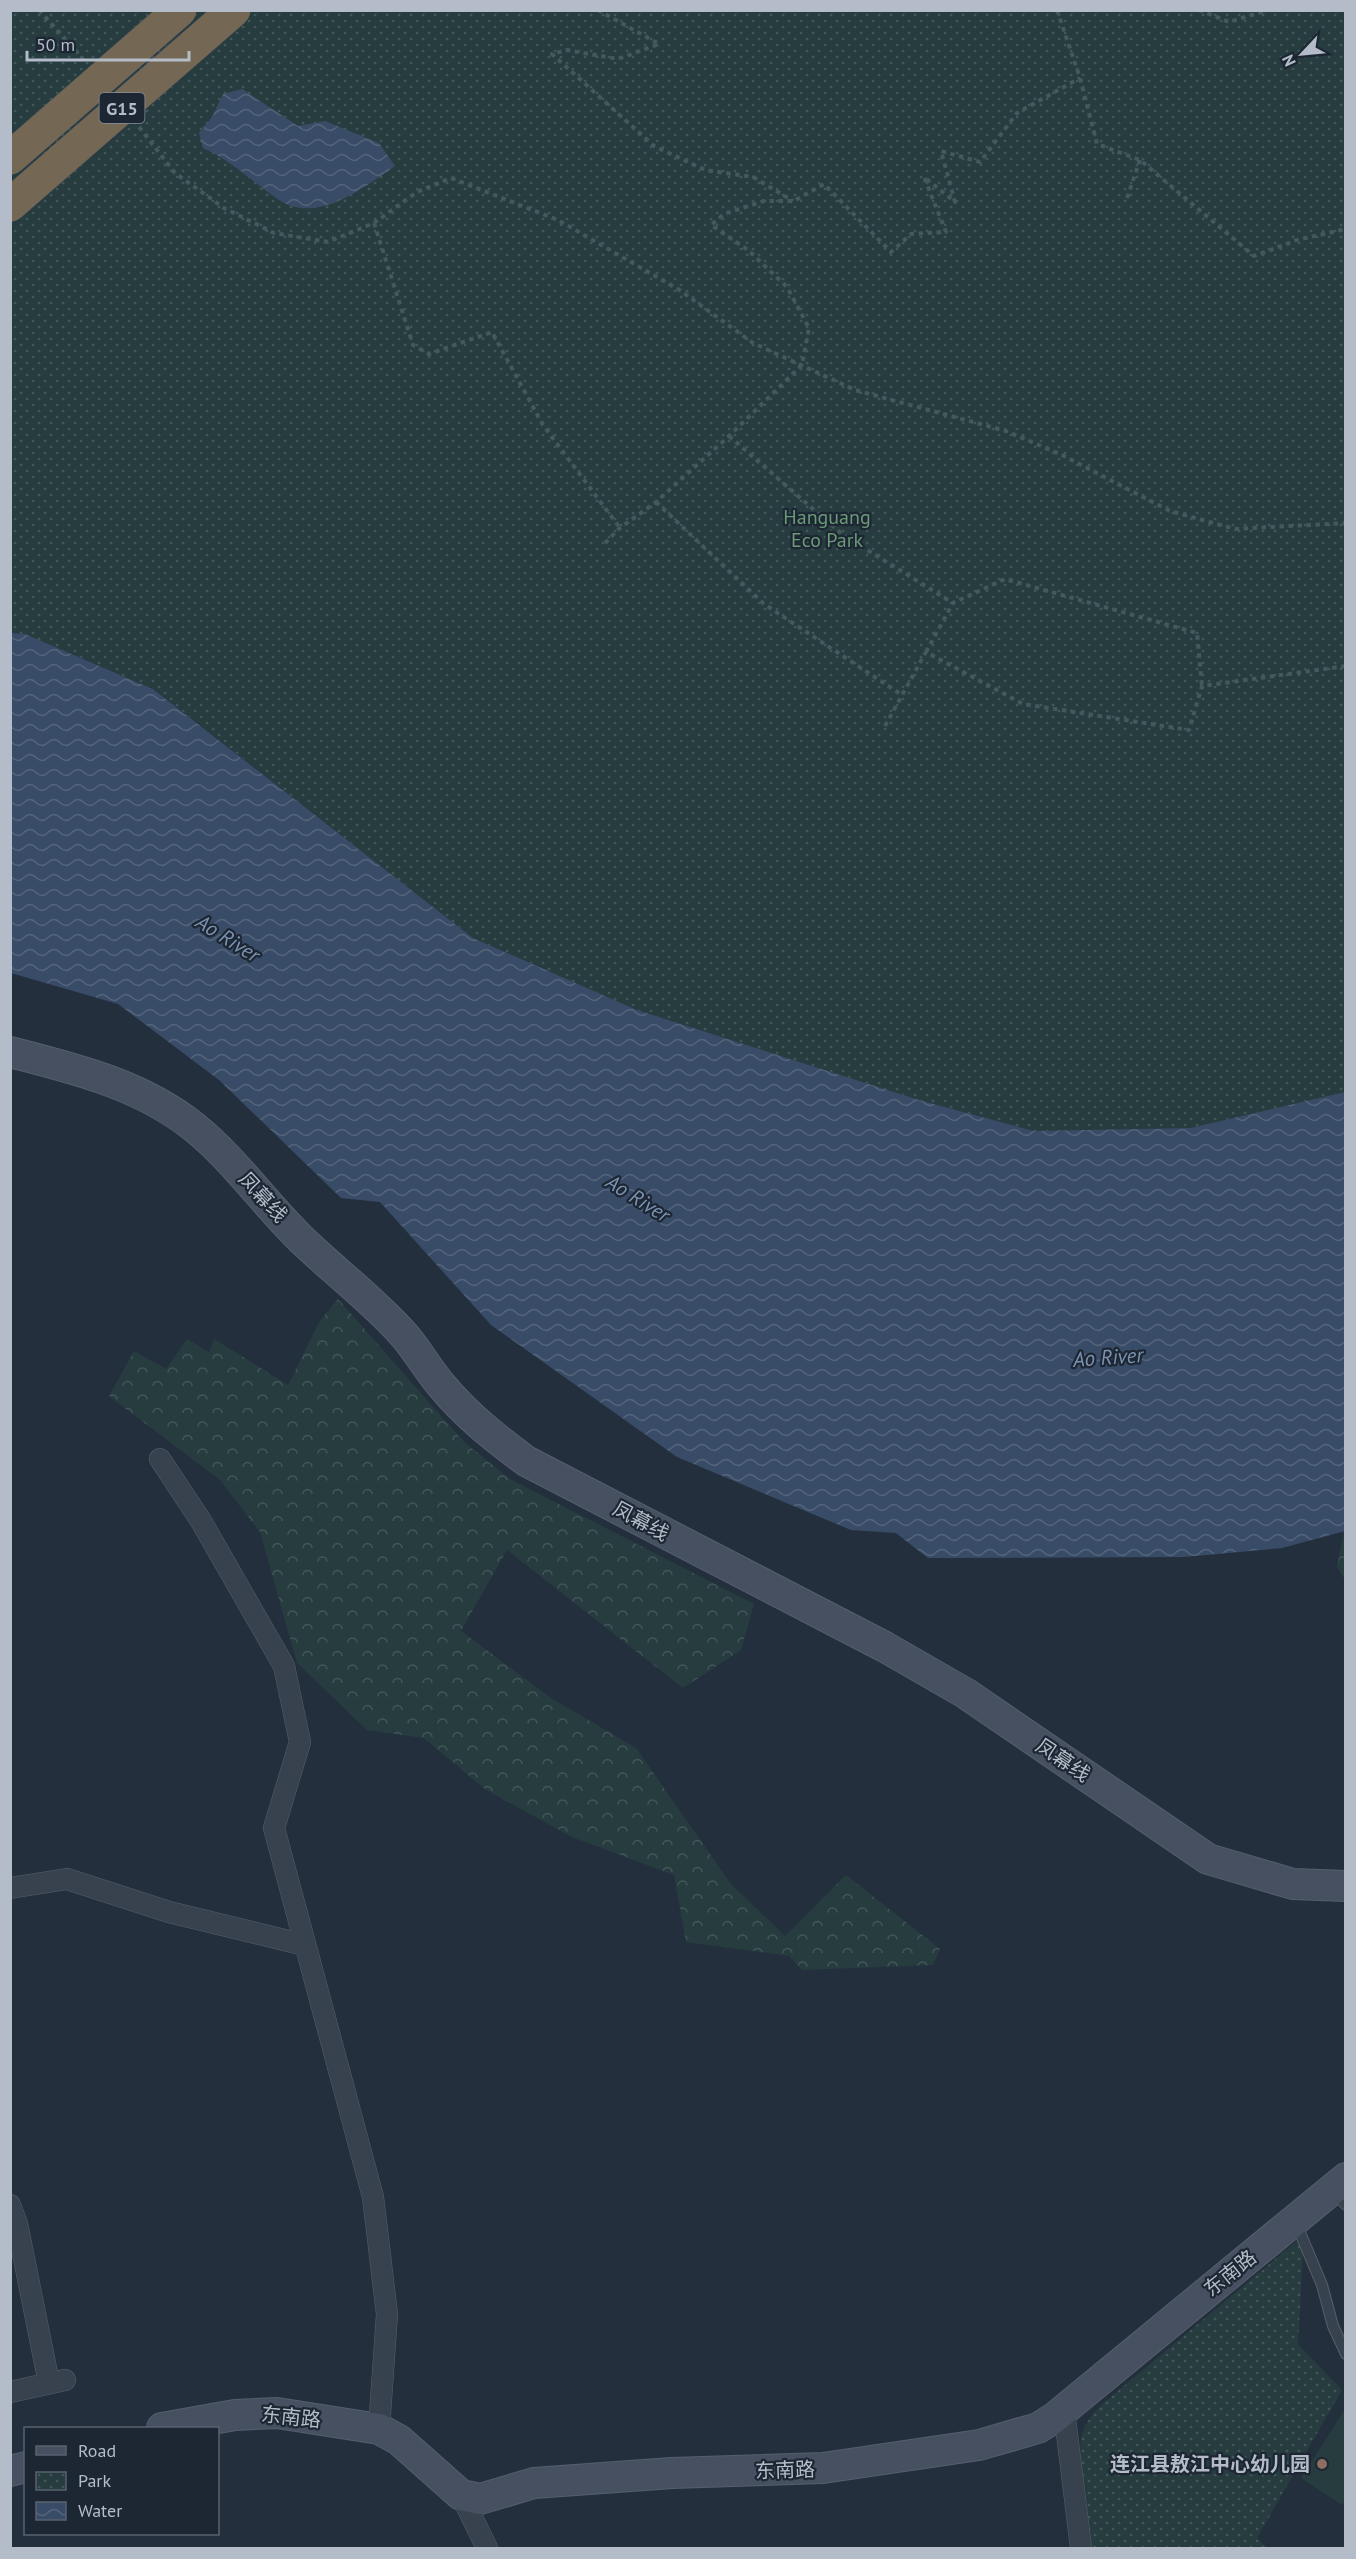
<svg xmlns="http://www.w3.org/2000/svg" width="1356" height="2559" font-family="'PT Sans','Noto Sans SC',sans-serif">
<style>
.grass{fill:#263c3f}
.forest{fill:url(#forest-crowns)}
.park{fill:url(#park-dots)}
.water{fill:url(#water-waves)}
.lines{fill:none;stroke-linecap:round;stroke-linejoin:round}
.lane-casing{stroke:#565f6c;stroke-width:12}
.street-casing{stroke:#565f6c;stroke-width:22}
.secondary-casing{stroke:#565f6c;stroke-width:32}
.path{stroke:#44595c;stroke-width:4;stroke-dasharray:4.5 4.5;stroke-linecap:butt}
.lane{stroke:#38414e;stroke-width:10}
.street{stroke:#38414e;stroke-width:21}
.secondary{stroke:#465061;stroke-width:30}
.highway-bridge-casing{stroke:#434c59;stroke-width:34;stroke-linecap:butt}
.highway-bridge{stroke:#746855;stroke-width:33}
.education-dot{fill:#8d6e63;stroke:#1d2633;stroke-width:2}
.labels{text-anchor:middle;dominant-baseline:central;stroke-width:4.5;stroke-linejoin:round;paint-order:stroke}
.shield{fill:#1d2633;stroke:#878f9c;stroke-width:1.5}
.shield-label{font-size:18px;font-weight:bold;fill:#b4bcc9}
.park-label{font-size:20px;fill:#6b9a76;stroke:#1d2633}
.street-label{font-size:20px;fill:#b4bcc9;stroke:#1d2633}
.poi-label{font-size:20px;font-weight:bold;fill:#b4bcc9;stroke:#1d2633;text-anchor:end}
.water-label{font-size:21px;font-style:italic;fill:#7c92b1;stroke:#1d2633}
</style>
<defs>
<pattern id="forest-crowns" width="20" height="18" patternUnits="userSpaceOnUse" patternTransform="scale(1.5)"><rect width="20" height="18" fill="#263c3f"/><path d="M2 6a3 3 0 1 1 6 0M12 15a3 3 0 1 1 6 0" fill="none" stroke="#435659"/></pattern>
<pattern id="park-dots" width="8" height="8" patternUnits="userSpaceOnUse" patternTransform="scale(1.5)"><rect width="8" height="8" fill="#263c3f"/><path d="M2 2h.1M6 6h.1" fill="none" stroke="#435659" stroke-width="1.8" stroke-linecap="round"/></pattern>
<pattern id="water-waves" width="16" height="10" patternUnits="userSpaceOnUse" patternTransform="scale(1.5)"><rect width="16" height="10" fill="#394c67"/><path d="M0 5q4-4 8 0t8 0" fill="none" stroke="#53647b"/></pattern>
</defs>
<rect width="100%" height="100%" fill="#242f3e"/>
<path class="grass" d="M1345 2409 1346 2499 1342 2505 1301 2478Z"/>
<path class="forest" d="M338 1299 464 1442 510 1479 754 1604 741 1650 683 1688 507 1550 461 1631 551 1698 636 1748 731 1884 785 1936 846 1875 940 1949 933 1965 802 1970 789 1956 686 1942 674 1875 572 1837 486 1790 424 1738 367 1730 297 1663 260 1532 220 1480 109 1396 134 1351 166 1369 187 1339 209 1352 214 1339 288 1385 319 1322Z
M1344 1531H1345V1580L1337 1567Z"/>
<path class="park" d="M11 11H1345V1092L1190 1128 1034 1131 919 1100 637 1010 473 938 154 689 25 634 11 633Z
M1297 2241 1303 2251 1298 2344 1342 2390 1257 2538 1267 2548H1092C1088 2520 1076 2460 1082 2434 1085 2423 1092 2415 1100 2406Z"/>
<path class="water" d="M242 89 298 126 325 121 379 143 395 166C364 187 318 225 279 200 253 182 232 161 203 148L199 133 212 117 223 94Z
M11 633 25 634 153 689 473 938 637 1010 919 1100 1034 1131 1190 1128 1345 1092V1531L1282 1548 1184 1557 928 1558 896 1533 851 1530 677 1457 491 1325 380 1202 341 1198 219 1080 118 1004 11 973Z"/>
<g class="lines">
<defs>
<path id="lane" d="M1334 2192 1346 2205
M1296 2223 1322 2285 1333 2326 1346 2354"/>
<path id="street" d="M160 1459 201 1521 284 1666 300 1742 274 1828 373 2197 387 2314 379 2429
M10 1888 67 1879 169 1912 305 1945
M10 2205 17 2224 49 2383
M10 2392 65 2380
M1064 2410 1081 2548
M461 2495 487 2548"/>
<path id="secondary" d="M10 1052C75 1069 140 1084 194 1127 234 1159 264 1203 301 1239 335 1272 372 1299 404 1335 418 1351 428 1370 442 1386 467 1416 495 1438 526 1461L885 1647 965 1693 1208 1859 1293 1884 1346 1886
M162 2428 235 2415 277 2413 379 2429 399 2440 461 2495 480 2499 534 2483 672 2473 823 2468 979 2445 1038 2428 1054 2418 1346 2178
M10 2471 26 2467"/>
</defs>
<use href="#lane" class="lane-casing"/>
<use href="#street" class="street-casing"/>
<use href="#secondary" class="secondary-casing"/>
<path class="path" d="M39 10 83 59
M598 10 659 44 618 59 567 50 552 54 654 146 705 170 753 177 793 201
M1057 10 1080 78 1097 144 1140 160 1254 256 1297 240 1346 229
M1199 10 1229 22 1268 10
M139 127 175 173 224 208 274 233 328 242 374 223 417 192 451 178 558 220 681 291 753 343 855 390 1006 431 1062 455 1170 511 1235 529 1346 523
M1127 198 1140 160
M374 223 413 345 429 354 492 332 543 425 620 528
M729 436 843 535 953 603
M656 502 764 604 902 695
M605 543 620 528 656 502 729 436 802 365 809 328 787 287 748 250 711 225 724 214 764 201H794L824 184 891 252 911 234 946 232 924 177 955 202 941 151 980 162 1017 113 1080 78
M926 652 953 603 1005 579 1197 633 1202 686
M885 726 926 652 1023 704 1189 730 1202 686 1346 666"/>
<use href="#lane" class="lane"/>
<use href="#street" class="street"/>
<use href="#secondary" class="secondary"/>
<defs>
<path id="highway-bridge" d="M10 158 180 10
M10 205 234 10"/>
</defs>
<use href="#highway-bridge" class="highway-bridge-casing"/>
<use href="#highway-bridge" class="highway-bridge"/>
</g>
<circle class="education-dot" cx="1322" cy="2464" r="6"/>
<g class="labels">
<rect class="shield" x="99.5" y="93" width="45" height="30" rx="4.5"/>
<g class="shield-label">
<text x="122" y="108">G15</text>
</g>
<g class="park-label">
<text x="827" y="517">Hanguang<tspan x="827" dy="23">Eco Park</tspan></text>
</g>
<g class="street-label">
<text transform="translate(263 1197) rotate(47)">凤幕线</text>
<text transform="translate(641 1521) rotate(28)">凤幕线</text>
<text transform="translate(1063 1760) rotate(34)">凤幕线</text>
<text transform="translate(1230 2273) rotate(-39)">东南路</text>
<text transform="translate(291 2417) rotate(6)">东南路</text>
<text transform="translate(785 2470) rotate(-2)">东南路</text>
</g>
<g class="poi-label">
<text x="1310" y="2464">连江县敖江中心幼儿园</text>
</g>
<g class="water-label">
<text transform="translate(228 938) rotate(32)">Ao River</text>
<text transform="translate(638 1198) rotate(32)">Ao River</text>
<text transform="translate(1108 1357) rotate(-4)">Ao River</text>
</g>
</g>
<rect width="1356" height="2559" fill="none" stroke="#b4bcc9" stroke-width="24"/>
<rect x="24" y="2427" width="195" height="108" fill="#1d2633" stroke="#59626f" stroke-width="1.5"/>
<rect x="36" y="2446" width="30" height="9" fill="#465061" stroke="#59626f" stroke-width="1.5"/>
<text x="78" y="2457" font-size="18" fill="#b4bcc9">Road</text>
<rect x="36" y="2472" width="30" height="18" fill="url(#park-dots)" stroke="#59626f" stroke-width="1.5"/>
<text x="78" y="2487" font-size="18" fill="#b4bcc9">Park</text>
<rect x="36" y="2502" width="30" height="18" fill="url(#water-waves)" stroke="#59626f" stroke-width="1.5"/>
<text x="78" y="2517" font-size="18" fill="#b4bcc9">Water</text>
<g transform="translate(1302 54) rotate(244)" stroke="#1d2633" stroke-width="4.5" paint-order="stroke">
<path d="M0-4.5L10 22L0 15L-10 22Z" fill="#b4bcc9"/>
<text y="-9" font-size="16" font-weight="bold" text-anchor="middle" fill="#b4bcc9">N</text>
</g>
<path d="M27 51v9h162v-9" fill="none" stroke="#b4bcc9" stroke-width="3"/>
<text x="36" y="51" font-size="18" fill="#b4bcc9" stroke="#1d2633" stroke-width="4.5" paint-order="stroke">50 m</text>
</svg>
